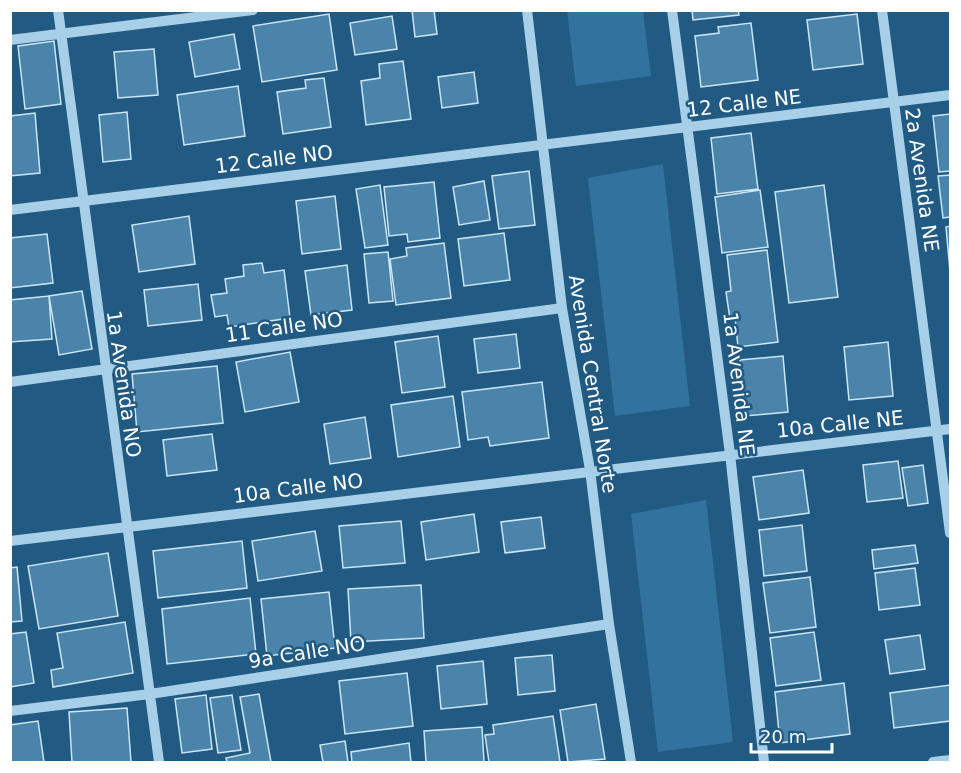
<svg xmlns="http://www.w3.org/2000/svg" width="961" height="773" font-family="'DejaVu Sans',sans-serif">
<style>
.green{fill:#31739e}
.building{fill:#4a84ab;stroke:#cce6f6;stroke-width:1.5}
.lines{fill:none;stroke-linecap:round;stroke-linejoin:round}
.minor{stroke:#a8cfe8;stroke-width:10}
.labels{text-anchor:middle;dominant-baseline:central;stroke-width:5;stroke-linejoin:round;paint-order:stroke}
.street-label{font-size:20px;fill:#fff;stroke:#215a82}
</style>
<rect width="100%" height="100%" fill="#215a82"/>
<path class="green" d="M567 11H643L651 76 576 86Z
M663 164 690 406 615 416 588 178Z
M706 500 733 742 658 752 631 514Z"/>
<path class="building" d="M412 10H434L437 34 415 37Z
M692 10H738L739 15 693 20Z
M329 14 337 70 262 82 253 26Z
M857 14 863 64 813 70 807 20Z
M392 16 397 49 355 55 350 23Z
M751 23 758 80 701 87 695 36 719 33 718 27Z
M234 34 240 69 195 77 189 42Z
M54 41 61 104 25 109 18 46Z
M154 49 158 95 118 98 114 52Z
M403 61 411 119 366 125 361 81 380 78 379 64Z
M474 72 478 103 442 108 438 77Z
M324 78 331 127 283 134 277 92 306 88 305 80Z
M238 86 245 136 184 145 177 95Z
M127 112 131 159 103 162 99 115Z
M35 113 40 173 10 176V116Z
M950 114V171L939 172 933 116Z
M751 133 758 189 717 194 711 138Z
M529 171 535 225 499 229 492 176Z
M950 175V217L943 218 938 176Z
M484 181 490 220 459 225 453 187Z
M434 182 440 238 408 242 407 234 389 236 384 187Z
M380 185 388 245 365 248 356 189Z
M824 185 838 297 789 303 775 192Z
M760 190 768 247 722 253 715 197Z
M335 196 341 249 302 254 296 201Z
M189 216 195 264 139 272 132 225Z
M950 226V271L946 227Z
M504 233 510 280 464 286 458 239Z
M47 234 53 283 10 288V238Z
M444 243 451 298 396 305 390 259 407 256 406 248Z
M767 250 778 342 738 347 735 318 730 319 726 292 731 291 727 255Z
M388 252 393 301 369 303 364 254Z
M262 263 264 273 284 270 290 318 229 327 227 315 215 317 211 295 227 293 225 279 244 276 243 265Z
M347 265 352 310 311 315 305 271Z
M198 284 202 320 148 326 144 290Z
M82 291 92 349 59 355 49 296Z
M49 296 52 339 10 342V300Z
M516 334 520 368 478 373 474 339Z
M438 336 445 387 402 393 395 342Z
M888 342 893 396 849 400 844 347Z
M290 352 299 402 245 412 236 362Z
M783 356 788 412 745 416 740 360Z
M217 366 223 423 137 432 132 374Z
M542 382 549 438 490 446 488 437 468 440 462 392Z
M453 396 460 447 398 457 391 405Z
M365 417 371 458 330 464 324 424Z
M212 434 217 470 167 476 163 440Z
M898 461 903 498 867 502 863 465Z
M923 465 928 503 908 506 902 468Z
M803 470 809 513 759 520 753 477Z
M474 514 479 552 426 560 421 522Z
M541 517 545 548 505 553 501 522Z
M401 521 405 563 343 568 339 526Z
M802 525 807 571 764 576 759 530Z
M315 531 322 571 258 581 252 541Z
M242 541 247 588 158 598 153 551Z
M915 545 918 563 874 569 872 550Z
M108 553 118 616 39 629 28 566Z
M17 567 22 621 10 622V568Z
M915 568 920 605 879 610 875 573Z
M810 577 816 627 770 633 763 583Z
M421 585 424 638 351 642 348 589Z
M329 592 335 648 267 656 261 599Z
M250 598 256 654 167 664 162 609Z
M125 622 133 673 53 687 51 670 63 668 57 633Z
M26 632 34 683 10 687V634Z
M814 632 821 680 776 686 770 638Z
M920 635 925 669 890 674 885 640Z
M552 655 555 691 518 695 515 658Z
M483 661 487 704 441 709 437 666Z
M407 673 413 726 345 734 339 681Z
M844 683 850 734 780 743 775 692Z
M950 685V721L894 728 890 693Z
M259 694 271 762H227L226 758 250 753 240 697Z
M206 695 212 749 182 753 175 699Z
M232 695 241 750 218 753 210 698Z
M596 704 605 759 568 762 560 710Z
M127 708 131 762H72L69 712Z
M553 716 560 762H489L485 735 494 734 493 725Z
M38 721 44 762H10V725Z
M482 727 484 762H426L424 731Z
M345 741 348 762H323L320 745Z
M409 743 411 762H352L351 752Z"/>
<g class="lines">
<path class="minor" d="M58 10 159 762
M527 10 562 308 590 470 609 624 631 762
M672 10 730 454 764 762
M882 10 950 533
M10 40 253 10
M10 210 950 95
M10 382 562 308
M10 541 950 429
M10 711 150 694 609 624
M933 762 950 760"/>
</g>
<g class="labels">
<g class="street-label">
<text transform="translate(744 103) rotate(-7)">12 Calle NE</text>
<text transform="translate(274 159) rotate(-7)">12 Calle NO</text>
<text transform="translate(922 180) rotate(82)">2a Avenida NE</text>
<text transform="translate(284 327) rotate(-8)">11 Calle NO</text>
<text transform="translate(124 384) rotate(82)">1a Avenida NO</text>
<text transform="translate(593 384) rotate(81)">Avenida Central Norte</text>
<text transform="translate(739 384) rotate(83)">1a Avenida NE</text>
<text transform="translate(840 424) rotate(-6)">10a Calle NE</text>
<text transform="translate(298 488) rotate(-7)">10a Calle NO</text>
<text transform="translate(307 652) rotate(-9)">9a Calle NO</text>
</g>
</g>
<rect width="961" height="773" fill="none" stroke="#ffffff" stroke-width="24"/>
<path d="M751 743v9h81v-9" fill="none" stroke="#ffffff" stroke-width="3"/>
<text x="760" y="743" font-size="18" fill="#ffffff" stroke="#215a82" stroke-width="4.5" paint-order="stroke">20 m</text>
</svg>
